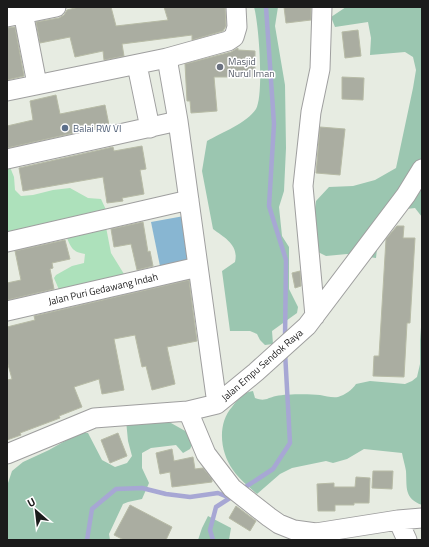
<svg xmlns="http://www.w3.org/2000/svg" width="429" height="547" font-family="'Titillium Web',sans-serif">
<style>
.grass{fill:#ade1bb}
.forest{fill:#9bc6b0}
.pitch{fill:#88b6d2}
.lines{fill:none;stroke-linecap:round;stroke-linejoin:round}
.stream{stroke:#a7a7d4;stroke-width:4.5}
.building{fill:#aaada1;stroke:#b7bba6}
.minor-casing{stroke:#9f9f9f;stroke-width:21}
.minor{stroke:#fff;stroke-width:19}
.worship-dot{fill:#6b7280;stroke:#fff;stroke-width:1.5}
.service-dot{fill:#5c6f8a;stroke:#fff;stroke-width:1.5}
.labels{text-anchor:middle;dominant-baseline:central;stroke-width:3;stroke-linejoin:round;paint-order:stroke}
.worship-label{font-size:10px;fill:#5b616d;stroke:#fff;text-anchor:start}
.service-label{font-size:10px;fill:#4e5e75;stroke:#fff;text-anchor:start}
.street-label{font-size:10px;fill:#1b1b1b;stroke:#fff}
</style>
<rect width="100%" height="100%" fill="#e7ece2"/>
<path class="grass" d="M10 167 14 177 15 190 21 196 33 195 53 190 70 188 88 198 101 199 107 212 7 237V168Z
M105 222 111 253 124 274 125 280 60 292 54 278 56 275 72 266 84 263 85 254C72 252 71 247 66 236Z"/>
<path class="forest" d="M254 7H278L275 26 285 85 286 148 284 191 279 207 282 236 289 247V289L298 307 297 313 272 331 273 344 265 345 260 340 257 334 250 331H230L222 271 235 262C239 245 225 238 213 229L202 171 207 141C221 133 247 123 256 109 264 95 259 24 254 7Z
M346 7H422V217L415 208 381 212 376 258 347 254 326 256 314 250 313 222 316 201 329 187 353 186 375 180 396 168 413 88 416 70 413 57 405 52 370 55 371 38 368 22 335 27 331 17Z
M422 314V505C404 498 407 488 406 471 405 465 403 459 402 453L364 449 347 459 333 463 326 461 292 468 280 474 257 494C249 487 239 479 233 470 220 452 217 424 232 407 238 399 243 392 253 391L255 398C265 402 267 398 276 396 287 394 309 394 320 395 326 396 332 398 338 397 345 395 352 390 356 384L370 381 405 384 412 381 417 377 420 364V340Z
M126 420H161L171 423 187 432 193 443 190 449 183 453 176 445 151 448 142 453V468L149 483 142 499 128 502 123 504 109 534 110 540H7V486L12 471 23 462 49 450 79 433H88L102 460 115 467 127 463 132 456 128 441Z
M208 516 231 528 229 540H198L202 528Z"/>
<path class="pitch" d="M184 216 193 264 161 271 151 222Z"/>
<g class="lines">
<path class="stream" d="M266 7 274 124 269 206 286 260 285 339
M241 490 273 469 290 443 285 352
M87 540 92 509 116 489 142 488 166 494 190 497 218 493 230 498
M213 540 210 530 216 507 233 496"/>
</g>
<path class="building" d="M79 7H111L116 26 168 20 164 7H225L226 26 223 31 192 40V35L122 44 124 56 104 60 103 51 75 57 70 37 40 43 36 22 59 18 64 15 67 10Z
M284 7H311V20L286 23Z
M15 27 24 76 7 80V28Z
M358 30 361 56 345 58 342 32Z
M238 48V50L255 51V77H214L217 111 191 113 190 101H187L185 64 231 52Z
M342 77 364 78 363 100 342 99Z
M56 95 60 114 105 105 109 125 7 148V126L33 120 30 101Z
M320 127 345 129 340 175 316 173Z
M142 146 146 169 140 170 144 194 122 198 123 201 107 203 103 177 23 191 19 168 113 147 114 151Z
M143 222 148 252 150 251 153 266 137 270 131 244 114 247 111 229Z
M397 226H404L403 238H415L410 323H407L404 377 373 376 374 356H379L386 239Z
M65 240 70 259 52 263 53 268 50 269 54 289 7 300V283L21 280 15 251Z
M300 271 301 286 295 288 292 273Z
M189 280 197 341 167 347 175 384 152 390 146 366 142 367 135 335 114 339 124 390 102 394 99 379 74 387 82 407 59 416 60 418 20 433 21 435 7 440V380L12 379 7 361V327L35 320 34 316Z
M118 433 127 456 110 463 101 440Z
M172 449 174 461 193 457 195 469 203 468 212 479V482L172 487 170 472 160 474 156 453Z
M373 471H393L392 489 372 488Z
M356 477 370 478 369 503H354V505H335V511H318L317 484 334 483V487H355Z
M130 505 172 527 166 540H124L114 535Z
M236 506 256 521 250 531 229 518Z"/>
<g class="lines">
<defs>
<path id="minor" d="M22 7 37 84
M7 17 56 7
M167 58 228 41 234 37 237 27 236 7
M137 65 150 128
M7 91 167 58 178 121 217 404
M7 159 178 121
M7 242 189 200
M7 311 198 267
M315 316 303 186 311 112 320 69 322 7
M188 411 206 454 232 488 269 517 279 524 294 530 316 533 398 520 422 518
M7 454 94 418 188 411 217 404 256 372 307 326 406 195 422 169
M398 520 407 540"/>
</defs>
<use href="#minor" class="minor-casing"/>
<use href="#minor" class="minor"/>
</g>
<circle class="worship-dot" cx="220" cy="67" r="4"/>
<circle class="service-dot" cx="65" cy="128" r="4"/>
<g class="labels">
<g class="worship-label">
<text x="228" y="61">Masjid<tspan x="228" dy="12">Nurul Iman</tspan></text>
</g>
<g class="service-label">
<text x="73" y="128">Balai RW VI</text>
</g>
<g class="street-label">
<text transform="translate(103 289) rotate(-13)">Jalan Puri Gedawang Indah</text>
<text transform="translate(262 365) rotate(-41)">Jalan Empu Sendok Raya</text>
</g>
</g>
<rect width="429" height="547" fill="none" stroke="#1b1b1b" stroke-width="16"/>
<g transform="translate(36 511) rotate(332)" stroke="#ffffff" stroke-width="3" paint-order="stroke">
<path d="M0-3L7 15L0 10L-7 15Z" fill="#1b1b1b"/>
<text y="-6" font-size="11" font-weight="bold" text-anchor="middle" fill="#1b1b1b">U</text>
</g>
</svg>
